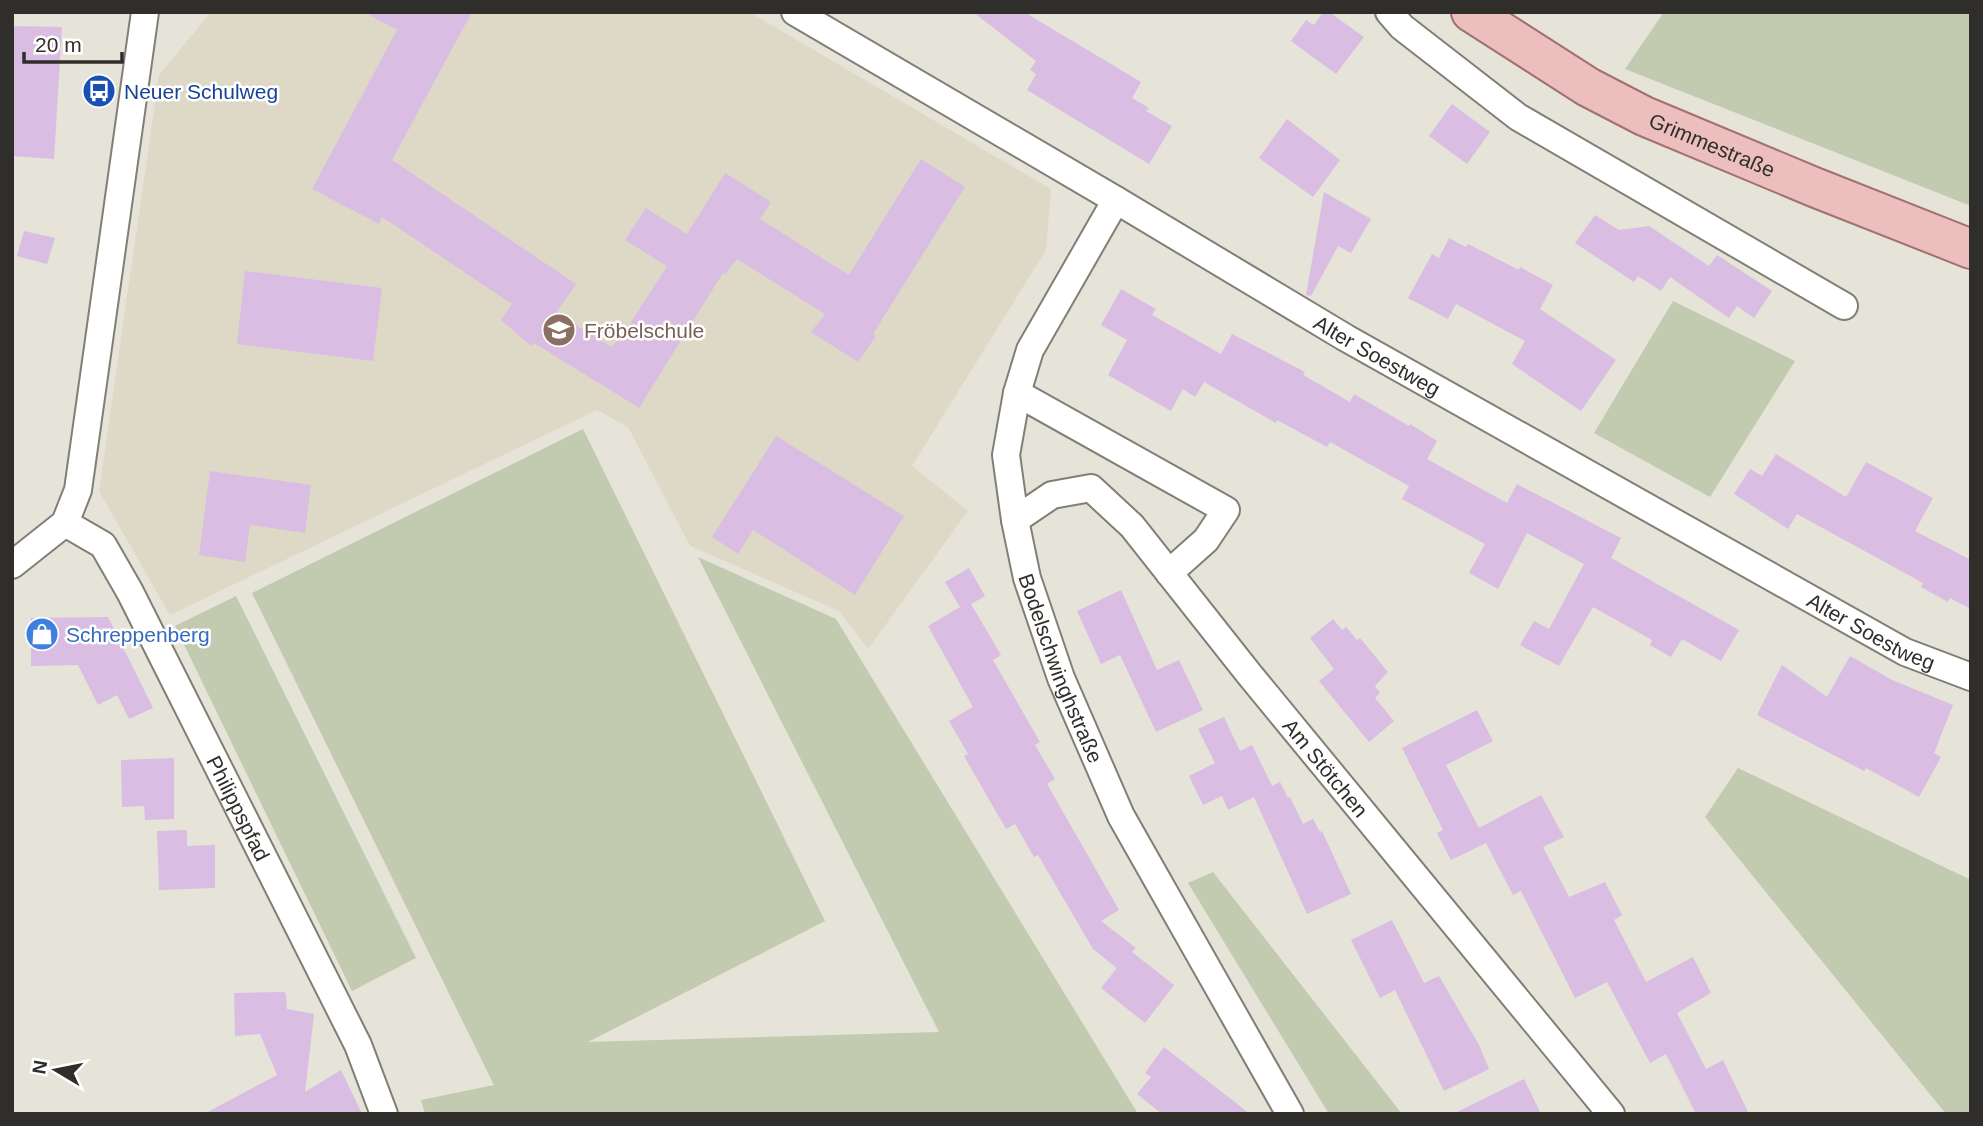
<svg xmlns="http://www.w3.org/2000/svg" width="1983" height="1126" font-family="Arial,sans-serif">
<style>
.built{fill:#ded9c7}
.green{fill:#c2caaf}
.building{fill:#d9bde3}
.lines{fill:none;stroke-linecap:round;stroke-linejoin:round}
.street-casing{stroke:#817f75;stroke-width:30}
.primary-casing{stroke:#a2706e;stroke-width:42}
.street{stroke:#fff;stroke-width:26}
.primary{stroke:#ecbebe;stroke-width:38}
.labels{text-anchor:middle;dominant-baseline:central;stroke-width:5;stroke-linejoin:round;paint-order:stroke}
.transit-label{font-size:21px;fill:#164399;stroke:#fff;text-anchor:start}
.street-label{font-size:21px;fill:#2f2e2a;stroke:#fff}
.education-label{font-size:21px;fill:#785e54;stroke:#fff;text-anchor:start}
.shop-label{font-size:21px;fill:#366cbe;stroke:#fff;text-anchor:start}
</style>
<rect width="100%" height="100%" fill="#e6e3d8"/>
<path class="built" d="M211 12H749L1051 189 1046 250 912 466 968 511 868 649 839 611 690 546 628 427 597 410 170 615 99 491 159 75Z"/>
<path class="green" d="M1664 12H1971V206L1625 69Z
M1673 301 1795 361 1710 497 1594 433Z
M583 429 825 921 588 1042 939 1032 698 557 836 619 1138 1114H425L421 1100 494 1085 252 593Z
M236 596 416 958 352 991 175 626Z
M1738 768 1971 880V1114H1946L1705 817Z
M1213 872 1402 1114H1329L1188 883Z"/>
<path class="building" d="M364 12H472L392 160 576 284 556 313 612 347 630 324 667 266 625 240 646 208 687 234 725 173 771 202 760 219 849 275 921 159 965 187 873 334 876 336 858 362 811 332 825 314 737 259 725 274 723 273 639 408 534 343 531 346 501 320 512 304 382 217 379 224 312 189 397 30Z
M973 12H1024L1141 82 1132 98 1149 108 1146 111 1172 126 1149 164 1027 90 1036 74 1030 70 1036 61Z
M1323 12H1329L1364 37 1336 74 1291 41 1306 20 1314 25Z
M12 26 62 27 54 159 12 156Z
M1452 104 1490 132 1467 164 1429 136Z
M1287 119 1340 160 1313 197 1259 158Z
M1324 192 1371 219 1351 253 1338 246 1311 296 1306 295Z
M1595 215 1619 230 1649 226 1709 266 1717 255 1772 291 1754 318 1737 306 1729 318 1670 277 1661 291 1638 276 1634 282 1575 243Z
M24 231 55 238 47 264 17 256Z
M1449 238 1466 247 1468 244 1519 270 1520 267 1553 285 1540 309 1616 360 1581 411 1512 364 1525 341 1456 304 1448 319 1408 298 1432 254 1439 258Z
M245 271 382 288 373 361 237 344Z
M1121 289 1156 309 1152 315 1221 354 1232 334 1305 372 1303 375 1350 402 1354 394 1409 426 1410 424 1437 441 1427 459 1507 503 1517 484 1621 538 1611 558 1739 630 1721 661 1682 639 1671 657 1650 645 1652 640 1593 607 1559 666 1520 645 1534 621 1549 629 1584 564 1527 533 1498 589 1469 573 1485 544 1402 499 1409 486 1330 442 1327 447 1277 420 1276 423 1204 382 1195 397 1183 389 1171 411 1108 375 1127 340 1101 325Z
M776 436 904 516 855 595 753 530 738 554 712 537Z
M1776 454 1846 497 1866 462 1933 498 1915 531 1971 560V609L1950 598 1948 602 1921 587 1923 583 1797 514 1788 529 1734 494 1750 469 1762 476Z
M210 471 311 485 305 533 250 525 245 562 199 555Z
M969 568 985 596 971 604 1001 655 993 660 1040 742 1035 745 1055 779 1047 784 1119 910 1101 921 1136 948 1132 952 1174 985 1145 1023 1101 988 1117 968 1093 949 1038 855 1034 857 1015 824 1006 829 964 756 968 754 949 721 973 707 928 626 960 607 945 582Z
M1121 590 1157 670 1179 660 1203 710 1156 732 1120 655 1101 664 1077 611Z
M108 617 153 708 129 719 117 695 98 705 78 665 31 666V618Z
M1333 619 1342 630 1346 627 1357 640 1360 638 1388 672 1375 686 1380 693 1375 698 1394 721 1369 742 1319 681 1334 669 1310 638Z
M1850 656 1892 680 1953 705 1934 753 1941 757 1919 797 1866 768 1864 771 1757 715 1782 665 1827 697Z
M1477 710 1493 741 1446 765 1479 828 1541 795 1564 837 1543 847 1569 897 1605 882 1622 915 1614 920 1646 982 1693 957 1711 993 1677 1013 1706 1069 1723 1060 1749 1114H1696L1666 1054 1650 1063 1607 982 1575 998 1521 891 1513 895 1486 843 1451 860 1437 833 1443 830 1402 748Z
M1224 717 1240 751 1252 745 1272 786 1280 782 1288 798 1290 797 1303 824 1313 819 1320 832 1322 831 1351 894 1307 914 1254 797 1228 810 1222 796 1203 805 1189 776 1215 763 1198 729Z
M174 758V819L145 820 144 806 122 807 121 760Z
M187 830V846L215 845V888L159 890 157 831Z
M1392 920 1424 983 1439 976 1479 1045 1489 1069 1444 1091 1395 990 1380 998 1351 940Z
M284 992 286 994 287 1009 314 1014 305 1092 341 1070 362 1114H204L277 1075 260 1034 235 1036 234 993Z
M1164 1047 1250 1114H1162L1137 1094 1151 1077 1145 1073Z
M1524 1079 1541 1114H1453Z"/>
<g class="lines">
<defs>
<g id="street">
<path id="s1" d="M795 12 1116 200 1346 338 1905 652 1971 677"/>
<path d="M1389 12 1402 27 1518 117 1844 306"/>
<path id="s2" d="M1116 200 1030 350 1017 393 1006 455 1015 520 1027 578 1061 678 1121 816 1290 1114"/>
<path d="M1017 393 1226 510 1206 540 1169 573"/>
<path id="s3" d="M1015 520 1052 495 1091 488 1132 526 1249 674 1611 1114"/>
<path id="s4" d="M65 523 103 545 130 592 358 1045 384 1114"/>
<path d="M12 565 65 523 78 490 145 12"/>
</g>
<g id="primary">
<path id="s5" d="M1471 12 1588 87 1644 116 1814 187 1971 249"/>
</g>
</defs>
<use href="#street" class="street-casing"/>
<use href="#primary" class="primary-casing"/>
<use href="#street" class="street"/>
<use href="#primary" class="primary"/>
</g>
<defs>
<symbol id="bus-disc" viewBox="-11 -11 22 22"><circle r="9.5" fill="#1a4fb4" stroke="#fff"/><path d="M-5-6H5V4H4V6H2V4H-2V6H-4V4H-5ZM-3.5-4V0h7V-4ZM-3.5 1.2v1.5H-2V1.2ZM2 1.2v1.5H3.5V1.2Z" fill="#fff"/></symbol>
<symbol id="school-disc" viewBox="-11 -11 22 22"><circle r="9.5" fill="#8d6e63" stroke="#fff"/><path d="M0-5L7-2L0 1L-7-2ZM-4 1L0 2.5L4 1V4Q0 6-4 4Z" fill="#fff"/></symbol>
<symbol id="shop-disc" viewBox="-11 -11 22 22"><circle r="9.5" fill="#3f7fe0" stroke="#fff"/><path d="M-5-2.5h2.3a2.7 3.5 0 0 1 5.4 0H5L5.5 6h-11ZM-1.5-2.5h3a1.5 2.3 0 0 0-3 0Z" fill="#fff"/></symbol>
</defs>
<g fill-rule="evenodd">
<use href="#bus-disc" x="80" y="72" width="38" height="38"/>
<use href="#school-disc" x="540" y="311" width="38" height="38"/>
<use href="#shop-disc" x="23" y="615" width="38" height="38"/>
</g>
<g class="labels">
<g class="transit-label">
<text x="124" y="91">Neuer Schulweg</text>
</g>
<g class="street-label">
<text stroke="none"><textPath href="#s5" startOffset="276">Grimmestraße</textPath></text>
<text stroke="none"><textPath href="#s1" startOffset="676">Alter Soestweg</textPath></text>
<text stroke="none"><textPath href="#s1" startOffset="1242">Alter Soestweg</textPath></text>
<text stroke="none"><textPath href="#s2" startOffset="502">Bodelschwinghstraße</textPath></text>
<text stroke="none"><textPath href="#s3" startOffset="450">Am Stötchen</textPath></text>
<text stroke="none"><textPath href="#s4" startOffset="340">Philippspfad</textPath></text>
</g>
<g class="education-label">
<text x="584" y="330">Fröbelschule</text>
</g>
<g class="shop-label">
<text x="66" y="634">Schreppenberg</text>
</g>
</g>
<rect width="1983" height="1126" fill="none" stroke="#2f2e2a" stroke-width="28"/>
<g transform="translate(56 1070) rotate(280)" stroke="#ffffff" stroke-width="5" paint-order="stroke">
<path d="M0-5L12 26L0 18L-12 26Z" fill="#2f2e2a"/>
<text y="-10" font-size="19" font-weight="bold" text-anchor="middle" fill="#2f2e2a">N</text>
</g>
<path d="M24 52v10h98v-10" fill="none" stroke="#2f2e2a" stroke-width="3.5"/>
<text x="35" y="52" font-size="21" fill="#2f2e2a" stroke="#ffffff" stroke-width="5" paint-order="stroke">20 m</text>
</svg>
